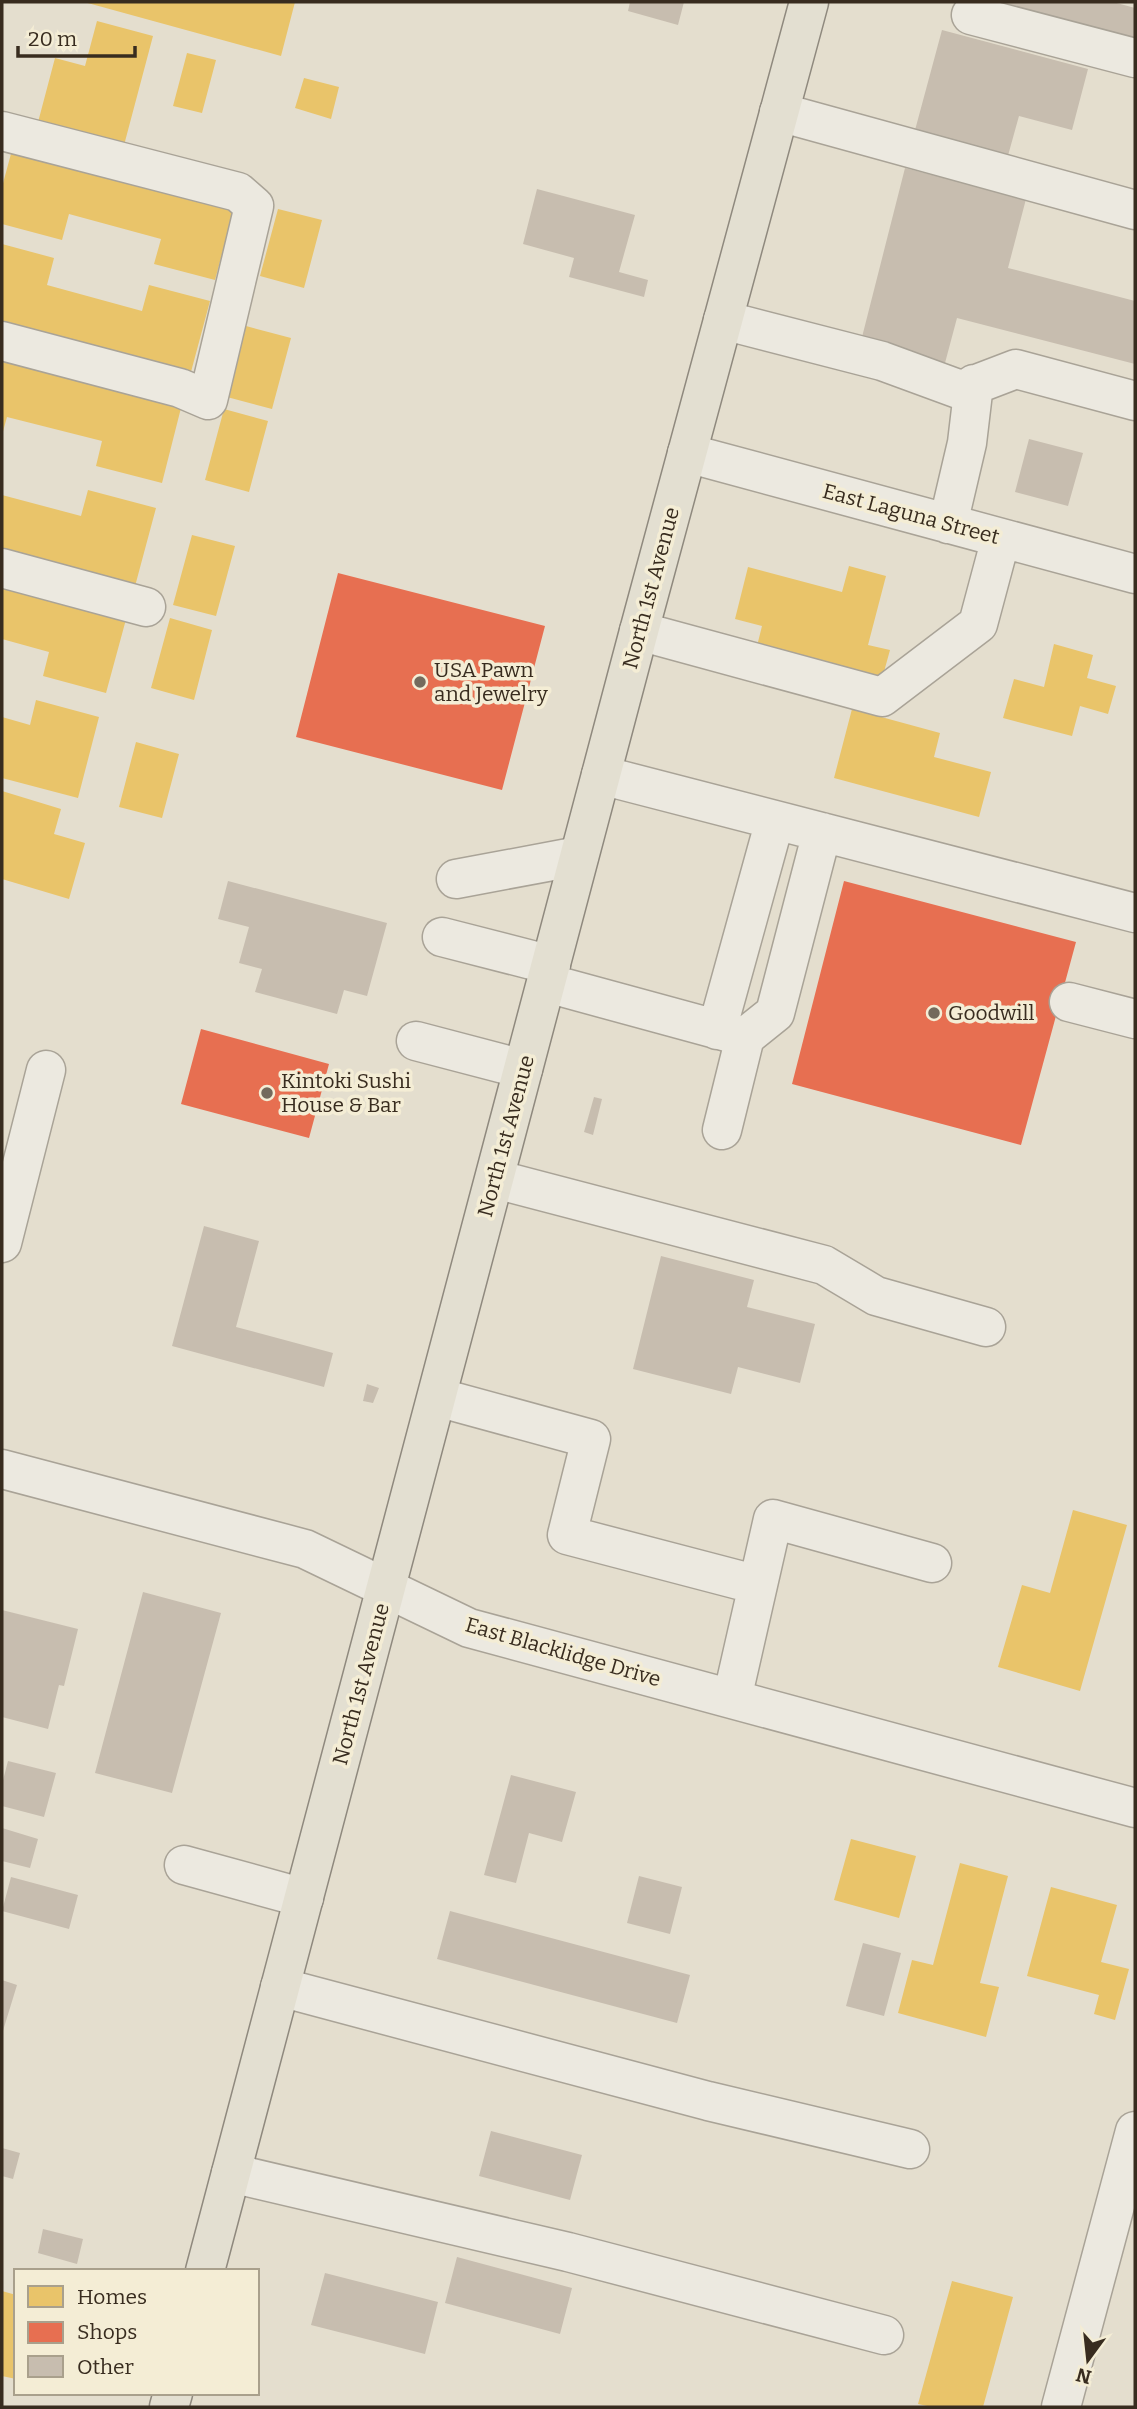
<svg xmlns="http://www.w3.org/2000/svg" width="1137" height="2409" font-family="Bitter,serif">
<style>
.homes{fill:#e9c46a}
.shops{fill:#e76f51}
.building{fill:#c7bdaf}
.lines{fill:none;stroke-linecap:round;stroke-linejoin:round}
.minor-casing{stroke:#a9a397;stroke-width:41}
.major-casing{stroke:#8f897e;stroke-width:41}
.minor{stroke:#ece9e0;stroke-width:38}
.major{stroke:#e3dfd1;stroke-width:38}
.poi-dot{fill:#746a5c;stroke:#f4edd5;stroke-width:2.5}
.labels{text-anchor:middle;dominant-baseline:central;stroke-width:7;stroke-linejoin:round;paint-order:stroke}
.street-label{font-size:21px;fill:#382c1f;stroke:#f4edd5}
.poi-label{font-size:21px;fill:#382c1f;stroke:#f4edd5;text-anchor:start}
</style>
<rect width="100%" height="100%" fill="#e4dece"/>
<path class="homes" d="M84 2H295L281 56Z
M97 21 153 36 123 149 37 126 55 58 85 66Z
M187 53 216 60 202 113 173 106Z
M304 78 339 87 331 119 295 108Z
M15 139 237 199 215 280 154 264 161 239 69 214 62 240 2 224V187Z
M278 209 322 220 304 288 260 276Z
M2 244 54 258 47 285 142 311 149 285 210 301 188 383 2 333Z
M246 326 291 338 272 409 227 397Z
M2 356 182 404 162 483 96 466 102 441 7 417 2 435Z
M224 409 268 421 249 492 205 480Z
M88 490 156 508 134 590 2 555V495L81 516Z
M192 535 235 546 216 616 173 605Z
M849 566 886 576 868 645 890 650 882 679 757 646 762 626 735 619 748 567 842 592Z
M2 578 128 612 106 693 43 676 49 652 2 639Z
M170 618 212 630 194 700 151 688Z
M1054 644 1093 655 1087 678 1116 686 1108 714 1080 706 1072 736 1003 718 1014 679 1044 687Z
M36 700 99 717 78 798 2 778V717L30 725Z
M852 709 940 733 934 757 991 772 979 817 834 778Z
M136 742 179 754 162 818 119 807Z
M2 791 61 809 54 834 85 843 69 899 2 879Z
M1073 1510 1127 1525 1080 1691 998 1667 1022 1585 1050 1593Z
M851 1839 916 1856 899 1918 834 1900Z
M960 1863 1008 1876 980 1983 999 1987 986 2037 898 2013 912 1960 933 1965Z
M1051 1887 1117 1905 1101 1962 1129 1969 1115 2020 1094 2014 1099 1995 1027 1976Z
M952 2281 1013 2297 983 2407H932L918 2404Z
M2 2291 16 2295V2379L2 2376Z"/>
<path class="shops" d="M338 573 545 626 502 790 296 737Z
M844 881 1076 942 1021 1145 792 1084Z
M201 1029 329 1064 309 1138 181 1104Z"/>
<path class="building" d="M630 2H684L678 25 628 11Z
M964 2H1113L1135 8V48Z
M942 30 1088 69 1072 130 1019 116 1004 170 911 145Z
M905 168 1026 199 1008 268 1135 301V364L957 318 945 363 861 341Z
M537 189 635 215 619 272 648 280 644 297 569 277 574 258 523 244Z
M1029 439 1083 453 1068 506 1015 492Z
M228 881 387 923 367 996 344 990 337 1014 255 992 262 969 239 963 249 927 218 919Z
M594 1097 602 1099 593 1135 584 1132Z
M204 1226 259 1241 236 1327 333 1353 324 1387 172 1346Z
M661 1256 754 1280 747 1307 815 1324 800 1383 738 1367 731 1394 633 1369Z
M367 1384 379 1388 373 1403 363 1401Z
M143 1592 221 1613 172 1793 95 1773Z
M2 1610 78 1629 64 1686 59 1685 48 1729 2 1717Z
M8 1761 56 1773 44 1817 2 1806V1784Z
M511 1775 576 1792 562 1842 529 1833 516 1883 484 1875Z
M2 1828 38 1839 30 1868 2 1861Z
M639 1876 682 1887 670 1934 627 1923Z
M11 1877 78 1895 69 1929 2 1911Z
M450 1911 690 1975 677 2023 437 1959Z
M863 1943 901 1953 884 2016 846 2006Z
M2 1980 17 1985 2 2034Z
M491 2131 582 2155 570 2200 479 2176Z
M2 2148 20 2153 13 2179 2 2176Z
M43 2229 83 2239 77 2264 38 2253Z
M457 2257 572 2288 560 2334 445 2303Z
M325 2273 438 2302 425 2354 311 2325Z"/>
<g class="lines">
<defs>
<path id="minor" d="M971 15 1135 58
M779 112 1135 210
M2 131 238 192 254 206 208 400 180 388 2 341
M723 320 882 361 961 390 1016 369 1135 401
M687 453 1135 574
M948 524 967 443 974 384
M2 568 146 607
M639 631 882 697 978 624 1001 538
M601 775 1135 913
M456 879 579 856
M442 937 551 965
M547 983 745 1037 722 1130
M1069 1002 1135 1019
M717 1030 775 820
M745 1037 775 1013 822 832
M416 1041 523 1069
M495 1179 824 1265 876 1296 986 1327
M2 1243 46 1070
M437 1397 591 1439 567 1535 758 1585
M2 1469 305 1549 469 1628 1135 1808
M732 1699 773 1519 932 1563
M184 1865 304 1898
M280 1987 708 2101 910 2149
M231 2173 568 2252 884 2335
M1061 2407 1135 2131"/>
<path id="major" d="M205 2271 639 631 809 2
M169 2407 173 2393"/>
</defs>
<use href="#minor" class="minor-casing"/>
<use href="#major" class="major-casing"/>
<use href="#minor" class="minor"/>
<use href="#major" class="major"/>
</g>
<g class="poi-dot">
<circle cx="420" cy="682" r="7"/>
<circle cx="934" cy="1013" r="7"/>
<circle cx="267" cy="1093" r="7"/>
</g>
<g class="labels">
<g class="street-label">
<text transform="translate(911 514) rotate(15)">East Laguna Street</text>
<text transform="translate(651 588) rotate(-75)">North 1st Avenue</text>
<text transform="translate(506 1136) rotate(-75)">North 1st Avenue</text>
<text transform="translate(563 1652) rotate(16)">East Blacklidge Drive</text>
<text transform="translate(361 1684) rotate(-75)">North 1st Avenue</text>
</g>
<g class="poi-label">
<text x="434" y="670">USA Pawn<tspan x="434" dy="24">and Jewelry</tspan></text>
<text x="948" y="1013">Goodwill</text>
<text x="281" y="1081">Kintoki Sushi<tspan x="281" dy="24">House &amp; Bar</tspan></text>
</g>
</g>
<rect width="1137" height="2409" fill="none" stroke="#382c1f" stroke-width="7"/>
<rect x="14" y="2269" width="245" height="126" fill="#f4edd5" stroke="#a9a08c" stroke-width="2"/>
<rect x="28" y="2286" width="35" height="21" fill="#e9c46a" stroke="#a9a08c" stroke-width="2"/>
<text x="77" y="2304" font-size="21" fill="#382c1f">Homes</text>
<rect x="28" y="2322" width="35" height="21" fill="#e76f51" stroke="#a9a08c" stroke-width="2"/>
<text x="77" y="2339" font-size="21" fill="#382c1f">Shops</text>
<rect x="28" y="2356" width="35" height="21" fill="#c7bdaf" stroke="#a9a08c" stroke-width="2"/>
<text x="77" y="2374" font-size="21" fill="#382c1f">Other</text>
<g transform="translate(1088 2360) rotate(195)" stroke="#f4edd5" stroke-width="5" paint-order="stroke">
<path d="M0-5L12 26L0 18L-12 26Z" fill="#382c1f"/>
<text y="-10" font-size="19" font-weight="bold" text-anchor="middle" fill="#382c1f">N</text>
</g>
<path d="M18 46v10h117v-10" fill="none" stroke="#382c1f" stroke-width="3.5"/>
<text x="28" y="46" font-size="21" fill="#382c1f" stroke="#f4edd5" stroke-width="5" paint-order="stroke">20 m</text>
</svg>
